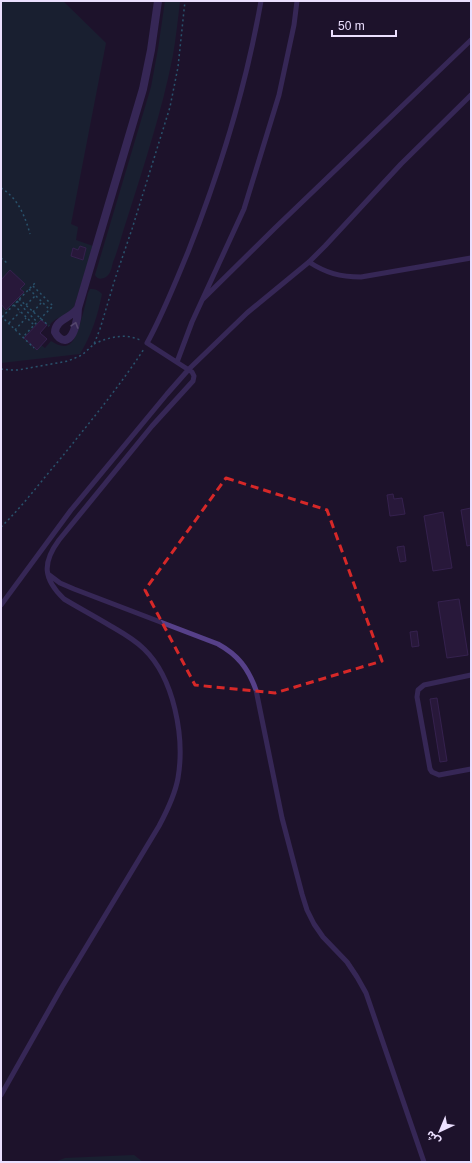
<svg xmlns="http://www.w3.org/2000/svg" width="472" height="1163" font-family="Arial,'Noto Sans Arabic',sans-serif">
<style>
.green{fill:#162f36}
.building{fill:#35204c;stroke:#523377}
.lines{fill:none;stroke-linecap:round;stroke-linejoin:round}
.path{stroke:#37a0ba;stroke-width:1.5;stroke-dasharray:2 3;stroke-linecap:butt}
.lane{stroke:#564089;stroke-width:5}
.street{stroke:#564089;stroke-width:8}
.oneway{stroke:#9988be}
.marked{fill:none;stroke:#d62828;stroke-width:3;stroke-dasharray:8 5;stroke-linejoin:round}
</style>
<rect width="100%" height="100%" fill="#1e132c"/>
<path class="green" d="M1 1H63L106 43 71 224 78 227 76 240 93 246 74 307 65 316 56 319 51 323 49 327 41 320 24 338 41 345 45 348 51 341C57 345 65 349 71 343 78 338 86 302 88 293L90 289C96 289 98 290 102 294 98 315 91 336 80 354L1 363Z
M165 1H180C178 19 176 37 173 55 162 111 144 165 127 219 122 233 119 248 113 262 112 266 111 271 109 274 105 279 98 281 95 275L151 87 158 49Z
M134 1155 143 1162H55L65 1158Z"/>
<path class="building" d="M80 246 86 248 83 260 71 256 73 248 78 250Z
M10 270 25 284 20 289 24 292 6 310 1 304V280Z
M41 320 47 325 40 333 47 339 37 350 24 338Z
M393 494 394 499 402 498 405 514 390 516 387 495Z
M471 508V545L467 546 461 510Z
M443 512 452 568 433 571 424 516Z
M404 546 406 561 400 562 397 547Z
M459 599 468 655 447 658 438 602Z
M417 631 419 646 412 647 410 632Z
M437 698 447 761 440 762 430 699Z"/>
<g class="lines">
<path class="path" d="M1 188C18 198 25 216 30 234
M1 258 7 263
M33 286 53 306 40 319
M29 289 49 309
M19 299 49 326
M17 301 37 322 23 337
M14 305 34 325
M26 305 36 295
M33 312 42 302
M1 316 34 348
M2 317 36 282
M9 323 20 312
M15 330 26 318
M94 344C109 337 125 333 140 340
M1 369 10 370H18L68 361 82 355 94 344 100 329 115 279 132 229 170 107 178 67 185 1
M1 527C23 506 41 481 61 458 90 422 119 387 144 349"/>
<path class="lane" d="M309 262C326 273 340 277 361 277L471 258
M203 299 275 228 471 40
M177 362 192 322 244 209 279 95 294 25 297 1
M48 574 60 583 74 589 218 644C238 655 248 668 256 690L282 818 302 894 307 910 314 924 323 937 347 962 357 977 366 993 424 1162
M1 605 71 510 167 394 189 369 247 313 309 262 325 246 401 164 471 95
M471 675 424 685 418 690 417 697 430 769 432 772 439 775 471 769
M1 1095 62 987 159 826C167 811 175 795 178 778 185 737 174 678 144 649 134 639 121 632 109 625 94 616 79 608 64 599 43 579 42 563 59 540L152 426 193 381 194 376 192 372 147 343C163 314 175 283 188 252 220 171 246 87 261 1"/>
<path class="street" d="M78 308C70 319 56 319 55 332 57 336 60 340 65 340 75 339 78 316 78 308L143 89 151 50 158 1"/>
</g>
<defs><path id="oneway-chevron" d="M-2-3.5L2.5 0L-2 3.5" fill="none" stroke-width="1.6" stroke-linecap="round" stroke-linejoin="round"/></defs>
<use class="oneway" href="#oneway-chevron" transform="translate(75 325) rotate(-73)"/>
<path d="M0 0H472V1163H0ZM226 478 327 510 382 661 275 693 195 685 145 590Z" fill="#1e132c" fill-opacity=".55" fill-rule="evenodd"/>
<path class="marked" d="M226 478 327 510 382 661 275 693 195 685 145 590Z"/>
<rect width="472" height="1163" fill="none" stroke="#ebdffe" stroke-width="4"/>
<g transform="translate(440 1131) rotate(224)" stroke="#1e132c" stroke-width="3" paint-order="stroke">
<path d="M0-3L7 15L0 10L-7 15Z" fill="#ebdffe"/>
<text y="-6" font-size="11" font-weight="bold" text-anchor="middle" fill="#ebdffe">ش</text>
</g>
<path d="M332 30v6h64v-6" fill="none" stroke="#ebdffe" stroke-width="2"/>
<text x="338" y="30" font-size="12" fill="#ebdffe" stroke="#1e132c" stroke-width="3" paint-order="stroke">50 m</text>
</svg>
